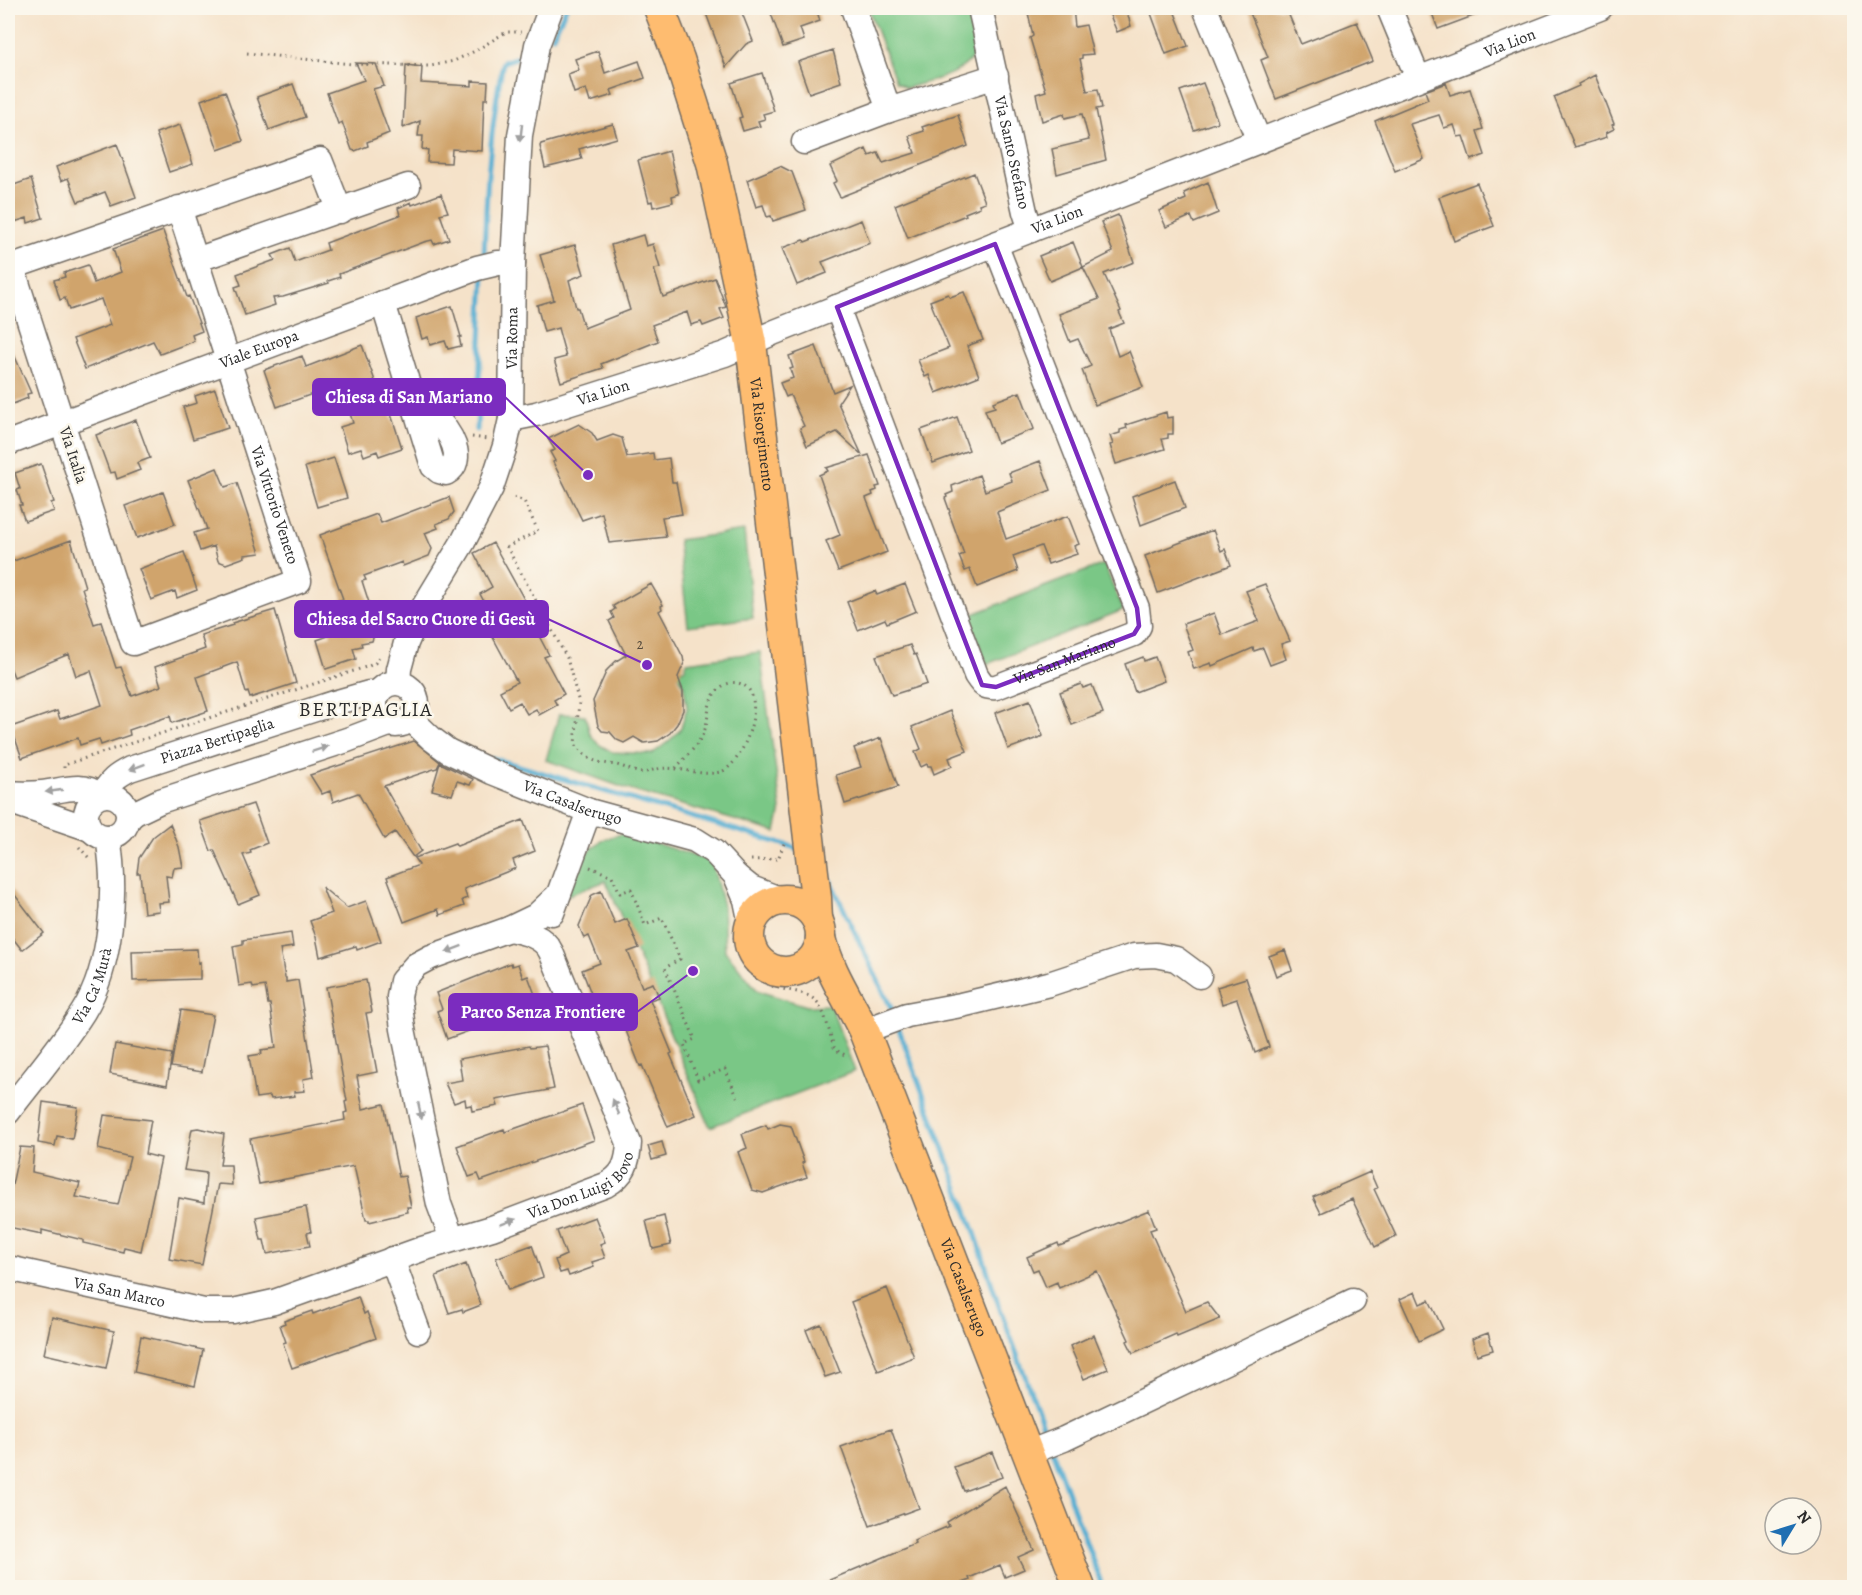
<svg xmlns="http://www.w3.org/2000/svg" width="1862" height="1595" font-family="Alegreya,serif">
<style>
.green{fill:#7ac786;stroke:#527958;stroke-width:1.5}
.lines{fill:none;stroke-linecap:round;stroke-linejoin:round}
.stream{stroke:#55aed2;stroke-width:5}
.building{fill:#d0a46c}
.minor-casing{stroke:#726b62;stroke-width:27}
.major-casing{stroke:#726b62;stroke-width:33}
.path{stroke:#726b62;stroke-width:3;stroke-dasharray:1.5 4.5;stroke-linecap:butt}
.minor{stroke:#fff;stroke-width:24}
.major{stroke:#febc70;stroke-width:30}
.oneway{fill:#a0a0a0}
.marked{fill:none;stroke:#7b2cbf;stroke-width:4.5;stroke-linejoin:round}
.labels{text-anchor:middle;dominant-baseline:central;stroke-width:5;stroke-linejoin:round;paint-order:stroke}
.number-label{font-size:14px;fill:#54493b}
.street-label{font-size:16px;fill:#2b2b2b;stroke:#fbf7ec}
.quarter-label{font-size:20px;letter-spacing:1.5px;fill:#2b2b2b;stroke:#fbf7ec}
.leader{fill:none;stroke:#7b2cbf;stroke-width:2}
.callout-dot{fill:#7b2cbf;stroke:#fbf7ec;stroke-width:2}
.callout{fill:#7b2cbf;stroke:#7b2cbf;stroke-width:2}
.callout-label{font-size:18px;text-anchor:middle;font-weight:bold;fill:#fff}
</style>
<rect width="100%" height="100%" fill="#fbf7ec"/>
<filter id="ink" filterUnits="userSpaceOnUse"><feTurbulence type="fractalNoise" baseFrequency=".0167" numOctaves="2"/><feDisplacementMap in="SourceGraphic" scale="12" xChannelSelector="R" yChannelSelector="G"/><feConvolveMatrix kernelMatrix="1 2 1 2 8 2 1 2 1" color-interpolation-filters="sRGB"/></filter>
<filter id="wash" filterUnits="userSpaceOnUse"><feTurbulence type="fractalNoise" baseFrequency=".008" numOctaves="4" result="noise"/><feDisplacementMap in="SourceGraphic" scale="24" xChannelSelector="R" yChannelSelector="G"/><feGaussianBlur stdDeviation="1.35" result="paint"/><feColorMatrix in="noise" values="0 0 0 0 0 0 0 0 0 0 0 0 0 0 0 0 0 1.4 0 .05"/><feComposite in="paint" operator="in"/></filter>
<g filter="url(#wash)">
<rect width="100%" height="100%" fill="#f5e2c9"/>
<path class="green" d="M868 8H967C970 21 977 36 975 50 970 74 927 82 906 88L896 82Z
M744 531 753 618 688 626 678 540Z
M1104 564 1123 610 987 664 968 616Z
M760 652 781 809 776 832 630 790 546 760 559 714 585 715 590 734 598 744 612 752 652 754 669 741 680 730 687 708 684 687 678 672 685 668 687 662Z
M622 834 637 837 712 862 723 906 725 951 758 991 807 1006 830 1005 855 1071 710 1127 606 881 566 896C580 865 585 841 622 834Z"/>
<g class="lines">
<path class="stream" d="M553 36 566 8
M484 260C486 193 490 127 503 62L528 54
M477 430 484 272
M492 758 793 847 800 852
M826 872 893 1012
M897 1024 975 1233 999 1306 1048 1438
M1052 1450 1103 1588"/>
</g>
<g id="blocks">
<path class="building" d="M704 8H740L753 41 746 44 726 67Z
M769 8H816L820 21 800 28 804 40 783 47Z
M1027 8H1073L1075 27 1086 25 1093 54 1082 55V58L1080 59 1087 91 1098 89 1102 108 1096 109 1106 160 1057 174 1052 149 1089 140 1082 114 1065 118 1064 114 1042 121 1036 94 1046 91 1030 38 1033 36Z
M1107 8H1126L1131 26 1117 32Z
M1149 8H1173L1188 46 1166 54Z
M1248 8H1286L1301 44 1357 22 1373 61 1276 99 1261 60 1268 57Z
M1430 8H1491L1492 9 1438 29Z
M833 50 841 82 809 93 798 62Z
M598 51 605 73 639 61 645 78 611 90 613 95 590 102 586 89 574 93 568 74 579 70 575 59Z
M356 63 376 64 384 86 373 89 389 133 367 142 368 146 355 151 352 150 342 122 338 124 327 93 364 80Z
M406 65 422 67 421 83 472 86V81L488 82 487 99H484L482 151 452 149 451 163 427 162 428 150 422 149 423 136H418L420 121 403 128Z
M762 73 774 111 763 114 765 119 758 121 760 126 743 131 739 118 742 117 731 83Z
M1595 75 1614 124 1612 125 1614 129 1606 133 1607 137 1575 147 1554 97 1579 86 1578 84Z
M1203 83 1218 122 1194 130 1180 91Z
M1446 83 1450 95 1470 89 1483 129 1477 131 1485 155 1471 160 1463 136 1458 137 1454 125 1444 128 1439 115 1410 124 1424 159 1395 171 1375 121 1428 99 1425 91Z
M293 84 305 117 269 130 257 97Z
M225 91 243 141 218 150 201 100Z
M958 115 968 146 840 197 833 183 837 181 830 166 866 149 869 156 878 153 883 163 915 153 909 136 924 131 922 127Z
M613 124 617 138 579 149 582 159 545 168 540 146 541 144Z
M180 125 193 164 169 172 156 133Z
M117 144 136 197 111 206 105 192 78 202 68 178 61 181 56 167Z
M669 151 679 194 672 196 673 202 653 207 652 201 649 202 638 160Z
M780 166 792 172 806 210 773 221 771 216 767 217 763 205 756 207 747 180Z
M974 173 985 202 979 204 980 207 965 213 966 215 908 238 895 205Z
M31 179 43 218 28 223 27 218 8 224V187Z
M1208 182 1218 213 1194 223 1191 216 1166 227 1159 211 1186 199 1184 193Z
M1477 183 1494 226 1454 241 1439 197Z
M441 194 448 212 440 214 449 239 434 244 432 240 424 242 339 274 340 277 328 281 329 283 283 297 273 298 275 305 245 315 235 287 241 285 237 274 275 260 272 255 290 248 295 262 328 250 326 243 400 215 398 208 411 202 412 205Z
M1118 215 1134 262 1104 274 1121 311 1119 312 1124 323 1109 329 1118 356 1129 351 1143 387 1095 405 1082 370 1091 366 1078 339 1070 342 1059 314 1099 299 1083 267 1113 252 1101 222Z
M861 220 870 243 822 262 827 273 797 285 782 248 804 240 805 242Z
M163 231 187 297 189 296 202 331 192 335 194 341 160 354 153 341 85 369 73 339 110 325 101 299 69 310 65 298 60 300 54 280 65 277 64 273 88 265 94 283 121 272 113 249Z
M643 235 646 246 653 244 660 268 654 269 663 297 715 278 726 307 720 309 724 318 703 326 701 322 691 325 687 312 652 325 658 341 601 364 603 368 561 382 554 360 566 357 558 328 544 332 537 305 554 300 540 255 575 245 584 274 569 280 576 308H578L584 328 630 310 611 245Z
M1073 242 1083 267 1050 281 1039 256Z
M964 292 983 340 967 346 979 376 936 393 929 375 925 377 918 360 949 348 930 301 948 294 950 297Z
M452 306 461 337H459L461 346 448 349 445 341 430 345 428 337 422 339 416 318Z
M8 341 31 393 27 394 28 398 8 406Z
M362 345 383 403 387 402 402 448 379 456 377 451 364 456 361 448 348 452 340 427 353 423 345 397 334 386 277 407 264 370 302 356 306 367Z
M816 346 833 392 850 385 838 403 862 455 837 432 807 446 800 428 804 426 790 395 786 397 780 383 793 378 790 369 793 368 789 356Z
M215 389 228 428 193 439 183 407 197 403 195 396Z
M1020 392 1034 429 997 443 985 410 995 407 993 402Z
M1166 412 1167 418 1173 417V434H1168V438L1162 439 1165 449 1116 464 1110 445 1113 444 1110 436 1120 433V430L1127 428 1126 425Z
M957 417 969 450 933 463 921 430Z
M136 420 150 458 137 463 140 470 117 479 115 472 110 473 96 435Z
M579 424 592 433 597 441 613 435 622 438 627 457 653 453 654 460 669 458 672 482H676L682 514 662 517 666 537 609 543 602 513 582 520 553 462 555 461 550 452 555 450 548 439Z
M869 455 880 486 876 487 877 490 872 492 873 495 866 498 887 552 838 571 826 541 840 535 819 475 828 471 826 468Z
M334 458 347 498 317 507 305 467Z
M1040 461 1051 490 997 512 1006 539 1068 516 1079 544 1074 546 1077 554 1048 564 1041 546 1013 556 1018 571 977 587 970 569 965 571 959 556 964 554 949 513 950 512 945 498 947 497 946 495 953 492 952 486 979 475 985 491 1012 481 1009 473Z
M41 464 54 502 51 503 54 511 25 521 19 505H22L17 490 20 489 15 473Z
M217 468 225 487 237 483 260 553 244 555 245 557 226 564 218 561 214 546 200 551 194 533 207 529 188 480Z
M1175 480 1185 508 1141 525 1132 496Z
M163 492 175 524 137 538 125 506Z
M449 497 454 512 449 519 436 524 438 528 425 533 432 549 429 556 403 566 402 562 364 576 366 580 362 581 374 618 369 620 374 635 372 641 361 643 362 646 353 648 356 659 326 669 317 640 331 635 322 606 343 599 320 535 377 514 381 523Z
M1213 530 1221 551 1225 549 1231 565 1158 593 1145 556Z
M71 540 85 587 82 588 94 624 101 622 116 668 121 667 132 696 161 686 155 667 205 649 201 635 233 625 232 623 275 610 296 683 250 698 248 692 246 693 237 662 197 677 208 711 172 723 170 716 129 730 130 735 101 745 99 739 80 745 78 738 22 758 11 727 57 711 60 719 102 705 91 671 76 676 69 654 14 677 8 662V563Z
M493 543 541 630 537 632 549 655 544 657 564 694 554 700 557 705 539 715 536 709 527 714 520 702 509 708 500 691 517 682 482 617 490 613 480 594 492 587 474 553Z
M184 552 197 590 177 598 175 591 151 600 139 569Z
M651 584 663 605 661 606 662 609 659 611 683 657 684 663 678 677 683 691V710L677 724 670 733 658 741 644 743 634 737 624 743 617 740 610 732 602 731 598 726 593 701 607 670 616 661 626 655 609 621 614 618 611 612 615 609 613 606Z
M905 584 916 611 887 623 885 619 858 630 847 602 875 591 877 595Z
M1265 584 1290 641 1281 644 1286 659 1270 665 1263 648 1254 651 1253 648 1212 666 1211 663 1194 669 1188 652 1193 650 1183 624 1214 613 1222 635 1259 621 1246 591Z
M910 645 914 655 916 654 927 684 892 695 876 656Z
M1143 657 1144 661 1155 657 1164 681 1135 692 1125 664Z
M1081 684 1083 688 1092 685 1103 713 1072 725 1060 692Z
M1030 700 1043 736 1008 749 995 713Z
M950 711 967 751 949 758 952 766 934 774 931 766H928L927 764 921 767 915 752 921 749 912 727Z
M881 738 898 787 845 804 836 775 861 767 854 748Z
M414 741 440 762 437 768 384 786 421 851 413 857 395 832 384 839 358 793 333 802 330 791 322 794 310 775Z
M440 763 473 779 470 785 457 781 452 795 432 790Z
M253 804 267 843 250 850 251 853 243 855 260 895 238 904 214 850 211 851 200 821Z
M523 820 535 851 513 860 516 868 464 889 467 898 462 900 464 906 440 915 438 909 404 922 387 877 419 865 414 858 455 843 457 846Z
M170 824 179 847 183 867 174 868 172 877 166 876 169 902 158 903 159 911 144 913 140 873H137L139 858 153 837Z
M8 886 44 933 22 950 8 932Z
M322 887 347 908 366 901 381 941 357 950 356 946 320 957 316 937 310 921 332 913Z
M601 891 615 924 627 919 639 948 628 952 642 987 653 983 659 997 650 1000 672 1053 670 1054 696 1115 668 1127 642 1065 640 1066 613 998 595 1004 582 970 600 963 589 936 584 938 579 926 592 895Z
M291 933 293 947 280 949 285 978H286V982L298 980 314 1077 303 1079 305 1091 294 1092 295 1096 271 1099 270 1096 256 1098 249 1056 262 1054 261 1050 276 1048 270 1004H268L265 986 253 988 252 984 239 986 233 946 243 944V940Z
M197 949 198 963 200 962V979L133 981 132 951Z
M1285 950 1292 970 1276 976 1269 956Z
M511 963 512 966 518 964 523 978 528 976 539 1005 447 1039 437 1011 442 1009 436 993Z
M1246 978 1269 1047 1255 1053 1237 999 1222 1004 1217 987Z
M366 980 372 1012 366 1013 377 1072 357 1076 363 1109 384 1104 399 1177 405 1176 411 1207H407L408 1212 398 1214V1215L369 1222V1220H366L354 1166 259 1184 250 1139 345 1120 344 1113 347 1112 345 1102 347 1101 326 987Z
M181 1010 213 1015 202 1072 171 1067Z
M115 1044 172 1054 167 1085 110 1074Z
M529 1046 530 1048 545 1046 554 1089 496 1100 498 1106 472 1111 471 1105 466 1106 465 1099 454 1103 445 1083 462 1080 459 1059Z
M43 1102 78 1107 72 1139 57 1136 55 1146 38 1143Z
M582 1105 594 1140 481 1181 478 1174 469 1177 457 1146 504 1129 505 1132Z
M104 1115 151 1120 145 1154 161 1158 141 1251 124 1247 123 1252 83 1243V1240L42 1230V1234L8 1227V1204L20 1147 34 1148 32 1172 80 1183 76 1197 118 1205 130 1157 98 1149Z
M780 1124 791 1126 804 1162 802 1163 807 1177 763 1193 752 1190 738 1152 747 1148 742 1134 766 1125 768 1129Z
M198 1128 224 1134 220 1165H231L232 1185 218 1184 202 1265 169 1259 179 1198 204 1203 206 1173 184 1170 192 1129Z
M662 1142 666 1156 652 1160 648 1146Z
M1370 1172 1377 1188 1374 1189 1396 1236 1375 1247 1352 1199 1321 1213 1313 1197Z
M306 1207 311 1232 307 1233 310 1246 267 1254 264 1240H261L256 1217Z
M1149 1210 1156 1228 1150 1230 1186 1311 1207 1302 1220 1319 1177 1337 1176 1334 1133 1353 1127 1341 1129 1340 1097 1271 1059 1288 1057 1282 1046 1287 1038 1269 1033 1271 1027 1257 1058 1243 1059 1246 1065 1244Z
M664 1216 671 1245 653 1249 646 1221Z
M595 1217 605 1242 600 1244 605 1258 592 1262 594 1267 569 1276 567 1271 560 1273 555 1260 566 1255 557 1231Z
M532 1245 543 1277 508 1290 496 1258Z
M466 1264 481 1305 463 1312 462 1309 449 1313 436 1276Z
M887 1288 914 1357 878 1371 851 1302Z
M1415 1292 1420 1304 1429 1300 1443 1329 1419 1341 1400 1299Z
M358 1297 364 1314 367 1312 376 1338 292 1368 283 1343 286 1342 280 1325 285 1323 284 1321 312 1311 313 1314Z
M52 1317 114 1331 106 1368 44 1354Z
M821 1324 840 1372 825 1377 806 1330Z
M1488 1333 1493 1350 1477 1355 1472 1339Z
M1094 1335 1108 1369 1084 1379 1070 1346Z
M141 1336 203 1350 195 1386 134 1372Z
M891 1429 919 1508 870 1526 841 1447Z
M992 1452 1002 1477 964 1491 954 1467Z
M1005 1486 1034 1550 1018 1557 1024 1569 1005 1577 1000 1565 969 1578 970 1580 950 1587H813L915 1544 914 1541 949 1526 947 1522Z"/>
</g>
</g>
<g filter="url(#ink)">
<use href="#blocks" fill-opacity="0" stroke="#726b62" stroke-width="1.5"/>
<g class="lines">
<defs>
<g id="minor">
<path d="M853 8 889 110"/>
<path id="s1" d="M980 8 1025 212 1031 230"/>
<path d="M1205 8 1259 141"/>
<path d="M1389 8 1418 78"/>
<path d="M804 142 889 110 996 76"/>
<path id="s2" d="M179 208 299 581 133 643 12 267 320 160 340 211"/>
<path d="M196 260 408 186"/>
<path d="M383 303 433 466 439 471 446 473C468 461 449 429 435 418 429 413 423 412 417 411"/>
<path id="s3" d="M837 307 976 675C982 684 984 688 996 687L1134 634 1139 626 1137 608 995 244"/>
<path id="s4" d="M511 419 536 414 725 354 775 332 995 244 1600 8"/>
<path id="s5" d="M8 443 477 268 498 263H513"/>
<path id="s6" d="M398 682 399 669 406 643 417 618 463 542 491 488 505 446 511 419 513 263 520 135 537 45 551 8"/>
<circle cx="396" cy="704" r="21"/>
<path id="s7" d="M411 719 432 739 448 751 492 772 589 811 695 840 714 852 736 876 751 888 782 900"/>
<path d="M8 793C19 794 31 794 42 793 61 791 82 782 99 795"/>
<circle cx="107" cy="816" r="21"/>
<path id="s8" d="M103 795C109 781 118 775 130 769L334 703 369 693 378 694"/>
<path d="M8 799 14 803 90 829"/>
<path d="M128 819 135 813 160 801 347 740 389 724"/>
<path d="M736 876 746 900 751 924"/>
<path d="M552 913 589 811"/>
<path d="M864 1031 907 1015 961 1005 1049 984 1134 956 1156 955 1176 959 1199 976"/>
<path id="s9" d="M8 1112C33 1079 61 1047 83 1012 112 966 117 891 108 837"/>
<path d="M452 1239 439 1204 403 1029 399 997 402 981 416 965 431 957 509 929 536 916 556 897"/>
<path d="M392 1259 418 1331"/>
<path id="s10" d="M8 1268 204 1311H233L274 1302 422 1249 492 1228 606 1185C624 1175 628 1163 629 1143L551 952C544 936 524 932 509 929"/>
<path d="M1028 1453 1064 1439 1353 1301"/>
</g>
<g id="major">
<path id="s11" d="M659 8 679 59 712 163 751 343 816 898 817 919"/>
<circle cx="785" cy="936" r="36"/>
<path id="s12" d="M821 938C829 972 849 1000 864 1031L1080 1588"/>
</g>
</defs>
<use href="#minor" class="minor-casing"/>
<use href="#major" class="major-casing"/>
<path class="path" d="M247 53 352 64 431 66 454 61 475 51 506 32H521
M472 437 487 439
M514 497 524 501 538 531 507 547 567 658 579 703 575 744C589 762 595 762 617 765 625 767 631 771 639 772 644 774 651 770 657 769 677 765 699 777 720 772 743 767 770 694 741 684 735 681 725 683 720 688 706 700 710 714 705 729 699 746 685 757 675 769
M64 768V765L369 666 375 663 381 653
M79 847 89 858
M751 860 778 859 785 841
M590 867 612 876 620 893 631 889 645 925 662 918 680 959 665 968 695 1039 684 1044 698 1080 725 1069 739 1101
M734 937C740 974 758 985 793 991 802 993 812 996 818 1003 825 1012 830 1035 834 1047L839 1052 847 1056"/>
<use href="#minor" class="minor"/>
<use href="#major" class="major"/>
</g>
<defs><path id="oneway-solid" d="M-6-.8H1V-3.2L6.5 0L1 3.2V.8H-6Z" transform="scale(1.5)"/></defs>
<g class="oneway">
<use href="#oneway-solid" transform="translate(521 133) rotate(97)"/>
<use href="#oneway-solid" transform="translate(320 749) rotate(-18)"/>
<use href="#oneway-solid" transform="translate(137 767) rotate(160)"/>
<use href="#oneway-solid" transform="translate(54 791) rotate(172)"/>
<use href="#oneway-solid" transform="translate(454 949) rotate(159)"/>
<use href="#oneway-solid" transform="translate(616 1107) rotate(-113)"/>
<use href="#oneway-solid" transform="translate(420 1111) rotate(78)"/>
<use href="#oneway-solid" transform="translate(508 1222) rotate(-20)"/>
</g>
</g>
<path class="marked" d="M995 244 1137 608 1139 626 1134 634 996 687 982 685 837 307Z"/>
<g class="labels">
<g class="number-label">
<text x="640" y="644">2</text>
</g>
<g class="street-label">
<text stroke="none"><textPath href="#s4" startOffset="1068">Via Lion</textPath></text>
<text stroke="none"><textPath href="#s1" startOffset="148">Via Santo Stefano</textPath></text>
<text stroke="none"><textPath href="#s4" startOffset="582">Via Lion</textPath></text>
<text stroke="none"><textPath href="#s6" startOffset="370">Via Roma</textPath></text>
<text stroke="none"><textPath href="#s5" startOffset="268">Viale Europa</textPath></text>
<text stroke="none"><textPath href="#s4" startOffset="96">Via Lion</textPath></text>
<text stroke="none"><textPath href="#s11" startOffset="440">Via Risorgimento</textPath></text>
<text transform="translate(73 455) rotate(72)">Via Italia</text>
<text stroke="none"><textPath href="#s2" startOffset="312">Via Vittorio Veneto</textPath></text>
<text stroke="none"><textPath href="#s3" startOffset="492">Via San Mariano</textPath></text>
<text stroke="none"><textPath href="#s8" startOffset="130">Piazza Bertipaglia</textPath></text>
<text stroke="none"><textPath href="#s7" startOffset="184">Via Casalserugo</textPath></text>
<text stroke="none"><textPath href="#s9" startOffset="153">Via Ca' Murà</textPath></text>
<text stroke="none"><textPath href="#s10" startOffset="603">Via Don Luigi Bovo</textPath></text>
<text stroke="none"><textPath href="#s12" startOffset="378">Via Casalserugo</textPath></text>
<text stroke="none"><textPath href="#s10" startOffset="114">Via San Marco</textPath></text>
</g>
<g class="quarter-label">
<text x="366" y="709">BERTIPAGLIA</text>
</g>
</g>
<path class="leader" d="M588 475L505 397M647 665L548 619M693 971L637 1012"/>
<g class="callout-dot">
<circle cx="588" cy="475" r="6"/>
<circle cx="647" cy="665" r="6"/>
<circle cx="693" cy="971" r="6"/>
</g>
<g class="callout">
<rect x="313" y="379" width="192" height="36" rx="6"/>
<rect x="295" y="601" width="253" height="36" rx="6"/>
<rect x="449" y="994" width="188" height="36" rx="6"/>
</g>
<g class="callout-label">
<text x="409" y="403">Chiesa di San Mariano</text>
<text x="421" y="625">Chiesa del Sacro Cuore di Gesù</text>
<text x="543" y="1018">Parco Senza Frontiere</text>
</g>
<rect width="1862" height="1595" fill="none" stroke="#fbf7ec" stroke-width="30"/>
<g transform="translate(1793 1526) rotate(52)"><circle r="28" fill="#fbf7ec" stroke="#a8a59f" stroke-width="1.5"/>
<path d="M0-4.5L10 22L0 15L-10 22Z" fill="#1f6fb2"/>
<text y="-9" font-size="16" font-weight="bold" text-anchor="middle" fill="#2b2b2b">N</text>
</g>
</svg>
